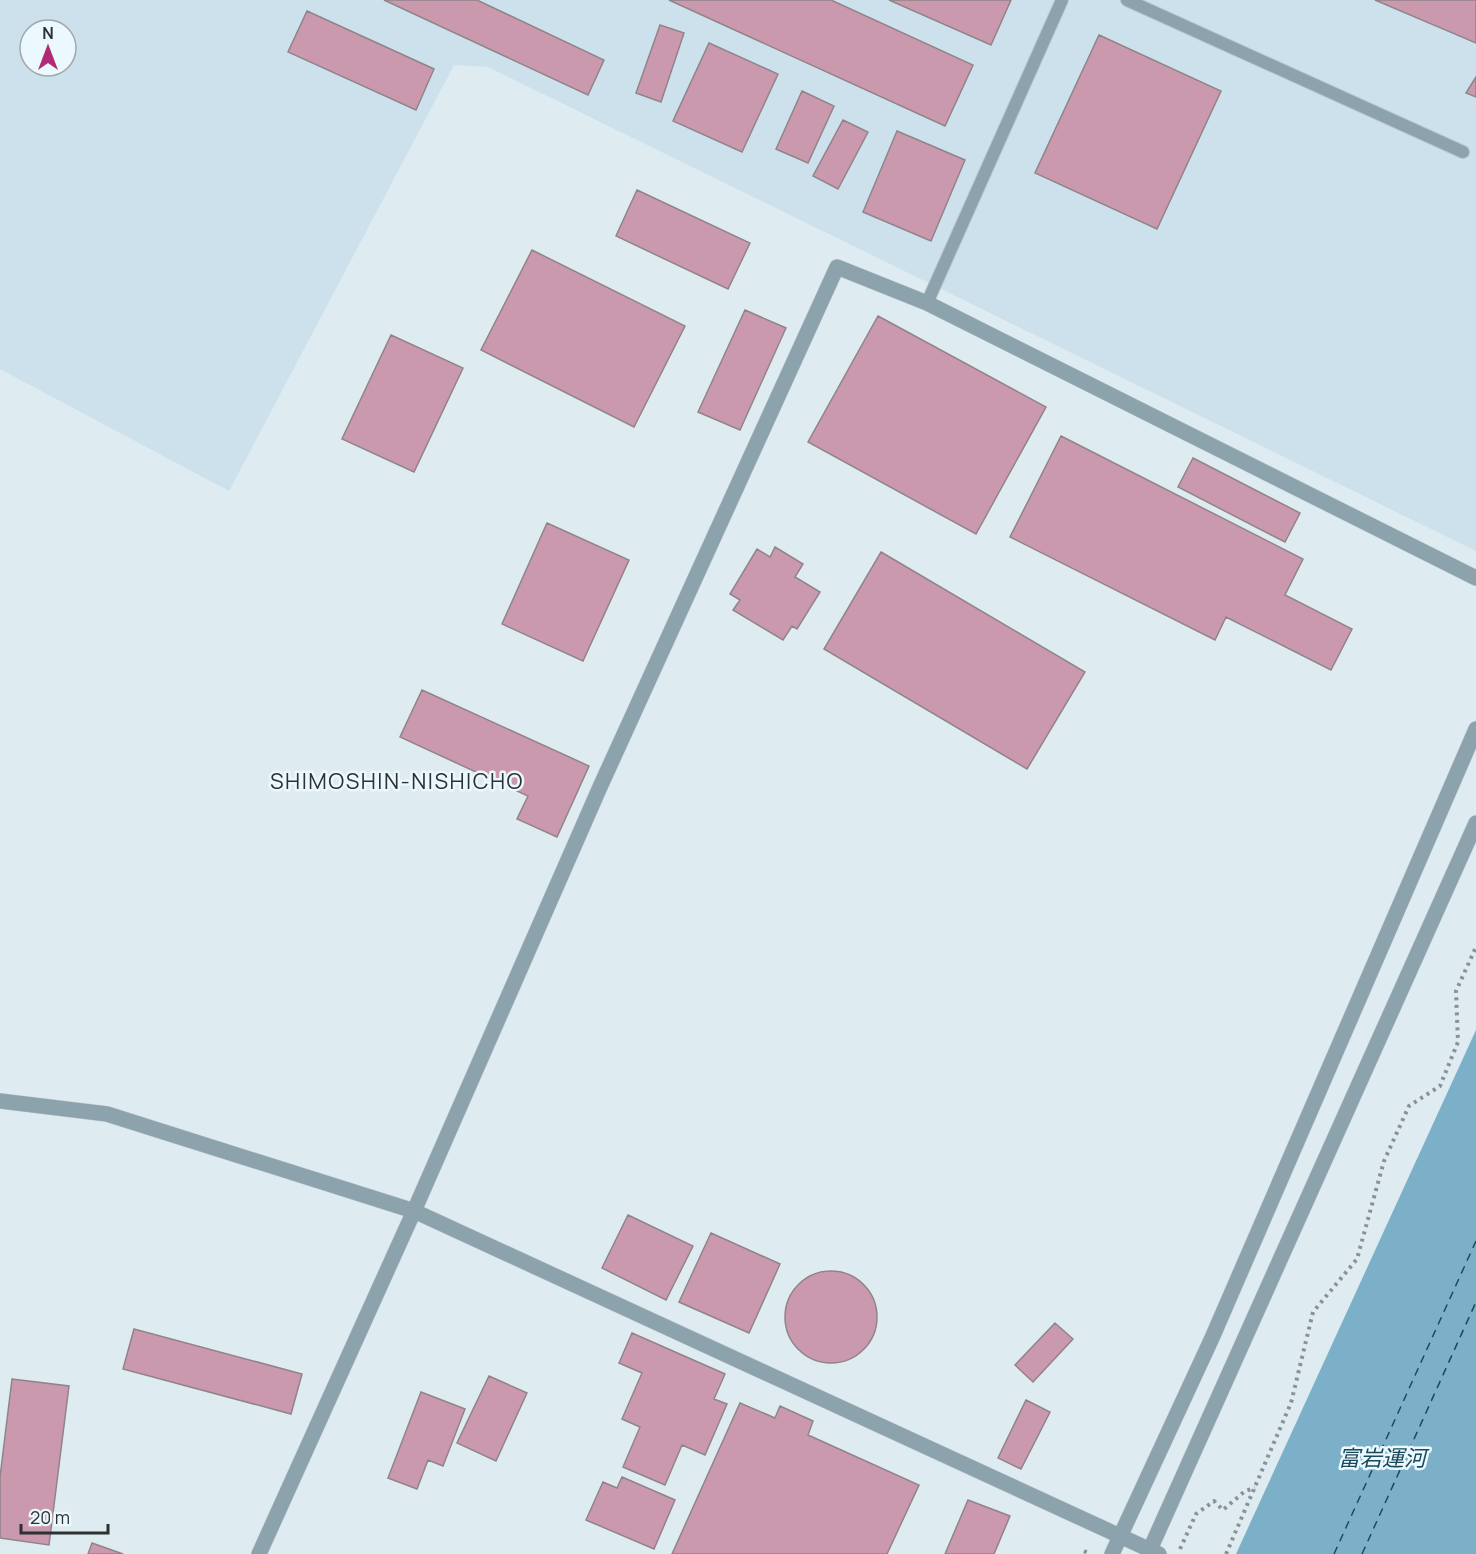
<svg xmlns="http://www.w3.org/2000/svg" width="1476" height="1554" font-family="Manrope,'Noto Sans JP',sans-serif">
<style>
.built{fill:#cce1eb;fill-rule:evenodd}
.water{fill:#7bb0c8}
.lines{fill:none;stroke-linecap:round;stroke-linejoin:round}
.ferry{stroke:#1c485b;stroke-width:1.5;stroke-dasharray:8 6;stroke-linecap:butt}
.building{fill:#cb99ae;stroke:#908489;stroke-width:1.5}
.service-casing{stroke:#bac6cb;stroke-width:14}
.minor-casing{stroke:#bac6cb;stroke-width:16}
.tertiary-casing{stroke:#bac6cb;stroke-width:16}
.path{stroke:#899297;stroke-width:4;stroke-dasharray:3 4.5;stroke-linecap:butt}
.service{stroke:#8ca2ad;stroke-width:12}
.minor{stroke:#8ca2ad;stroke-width:15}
.tertiary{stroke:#8ca2ad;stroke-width:15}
.labels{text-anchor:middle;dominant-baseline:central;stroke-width:5;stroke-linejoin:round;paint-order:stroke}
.neighbourhood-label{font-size:22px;letter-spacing:1.5px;fill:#2c3133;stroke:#ebf8fe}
.water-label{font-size:22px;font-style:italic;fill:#1c485b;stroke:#ebf8fe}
</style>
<rect width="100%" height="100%" fill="#deebf1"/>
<path class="built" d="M0 0H1476V551L488 67 454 65 229 491 0 369ZM30 30H66V66H30Z"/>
<path class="water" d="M1476 1030V1554H1236Z"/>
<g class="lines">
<path class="ferry" d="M1334 1554 1476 1241
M1362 1554 1476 1302"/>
</g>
<path class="building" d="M384 0H477L604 60 588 95Z
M669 0H831L973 65 945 126Z
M889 0H1011L991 45Z
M1375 0H1476V43Z
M307 11 434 69 416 110 288 52Z
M660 25 684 33 661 102 636 93Z
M1099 35 1221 91 1157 229 1035 173Z
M709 43 778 74 742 152 673 121Z
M1476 77V97L1466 93Z
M802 91 834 106 808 163 776 149Z
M843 120 868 132 838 189 813 176Z
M897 131 965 160 931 241 863 212Z
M637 190 750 243 728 289 616 236Z
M532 250 685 326 634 427 481 350Z
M745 310 786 328 740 430 698 412Z
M878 316 1046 407 976 534 808 442Z
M391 335 463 368 414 472 342 439Z
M1061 436 1303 559 1285 595 1352 629 1331 670 1226 617 1215 640 1010 537Z
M1193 458 1300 513 1285 542 1178 487Z
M547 523 629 560 583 661 502 624Z
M775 547 803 564 795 577 820 592 797 629 792 626 783 640 733 610 740 600 730 594 757 549 770 557Z
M881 552 1085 672 1027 769 824 649Z
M422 690 589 766 557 837 517 819 528 796 400 737Z
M628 1215 693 1246 666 1300 602 1268Z
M711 1233 780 1264 749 1333 679 1302Z
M785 1317a46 46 0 1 1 92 0a46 46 0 1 1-92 0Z
M1055 1323 1073 1339 1033 1382 1015 1365Z
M134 1329 302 1374 291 1414 123 1369Z
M632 1333 725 1374 714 1399 727 1404 705 1455 682 1445 665 1485 623 1467 640 1427 622 1419 642 1373 619 1363Z
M489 1376 527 1393 496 1461 457 1443Z
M12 1379 69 1386 49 1545 0 1538V1477Z
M421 1392 465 1409 443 1466 428 1460 417 1489 388 1478Z
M1026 1400 1050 1412 1021 1469 998 1458Z
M740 1403 775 1418 780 1406 813 1421 808 1435 919 1485 887 1554H672Z
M622 1477 675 1500 654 1549 586 1520 603 1482 617 1488Z
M968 1500 1010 1516 994 1554H945Z
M92 1543 123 1554H88Z"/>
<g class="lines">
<defs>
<path id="service" d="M1127 0 1463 152
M927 303 1062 0"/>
<path id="minor" d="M0 1101 107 1114 414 1211 1159 1554
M259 1554 414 1211 600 787 837 267 927 303 1476 578"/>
<path id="tertiary" d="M1112 1554 1212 1338 1476 729
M1148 1554 1476 823"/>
</defs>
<use href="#service" class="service-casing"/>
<use href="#minor" class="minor-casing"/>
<use href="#tertiary" class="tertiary-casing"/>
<path class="path" d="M1180 1549 1196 1514 1214 1501 1223 1510 1245 1491 1255 1488
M1084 1551 1090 1554
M1226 1554 1291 1403 1313 1312 1357 1259 1384 1161 1409 1106 1440 1086 1458 1042 1456 991 1476 947"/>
<use href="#service" class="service"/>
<use href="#minor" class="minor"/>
<use href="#tertiary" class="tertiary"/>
</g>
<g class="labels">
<g class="neighbourhood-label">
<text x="397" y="781">SHIMOSHIN-NISHICHO</text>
</g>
<g class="water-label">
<text x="1382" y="1458">富岩運河</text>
</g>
</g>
<g transform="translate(48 48)"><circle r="28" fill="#ebf8fe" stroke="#9fa8ad" stroke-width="1.5"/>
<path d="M0-4.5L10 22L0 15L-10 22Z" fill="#b02b73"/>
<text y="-9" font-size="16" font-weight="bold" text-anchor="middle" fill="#2c3133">N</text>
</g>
<path d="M21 1524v9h87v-9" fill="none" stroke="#2c3133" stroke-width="3"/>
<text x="30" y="1524" font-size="18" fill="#2c3133" stroke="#ebf8fe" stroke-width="4.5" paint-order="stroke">20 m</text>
</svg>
